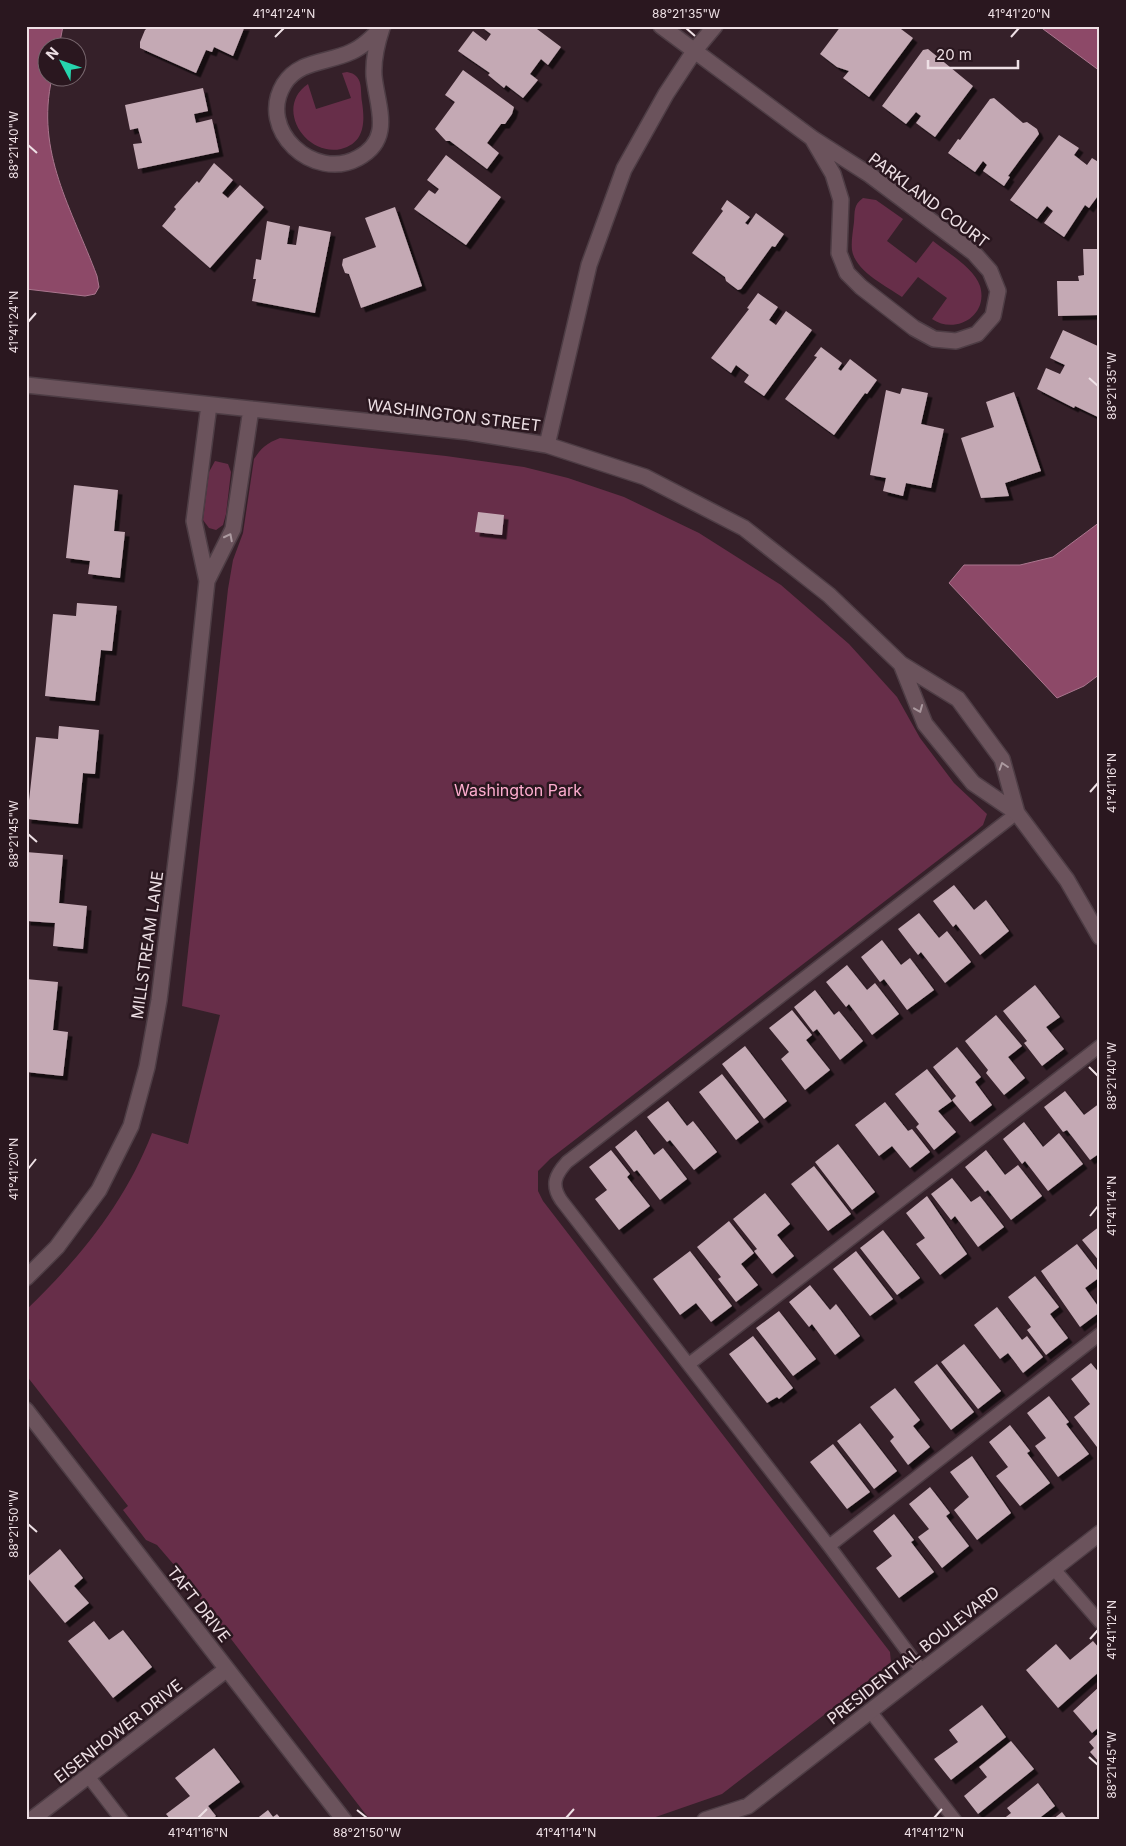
<svg xmlns="http://www.w3.org/2000/svg" width="1126" height="1846" font-family="Inter,sans-serif">
<style>
.green{fill:#672e49}
.water{fill:#8d4968;stroke:#aa768e}
.building{fill:#c4a9b4;filter:url(#shadow)}
.lines{fill:none;stroke-linecap:round;stroke-linejoin:round}
.lane-casing{stroke:#4e3d45;stroke-width:15}
.street-casing{stroke:#4e3d45;stroke-width:18}
.lane{stroke:#6b535c;stroke-width:12}
.street{stroke:#6b535c;stroke-width:15}
.oneway{stroke:#ac9aa0}
.ticks{fill:none;stroke:#eee0e5;stroke-width:2}
.labels{text-anchor:middle;dominant-baseline:central;stroke-width:5;stroke-linejoin:round;paint-order:stroke}
.street-label{font-size:16px;fill:#eee0e5;stroke:#2a171f}
.park-label{font-size:16px;fill:#feadcf;stroke:#2a171f}
.neatline{fill:none;stroke:#eee0e5;stroke-width:2}
.ticks-label{font-size:12px;text-anchor:middle;fill:#eee0e5}
</style>
<defs>
<filter id="shadow"><feDropShadow dx="4.5" dy="4.5" stdDeviation="0" flood-color="#0009"/></filter>
</defs>
<rect width="100%" height="100%" fill="#352029"/>
<path class="green" d="M347 72C364 75 360 89 362 102 365 122 365 143 341 149 305 157 274 107 308 84L316 109 351 98 342 73Z
M863 198 876 200 903 219 887 241 916 263 933 241C948 253 974 268 980 286 989 316 955 335 932 319L947 298 918 277 902 297C886 286 855 271 852 250 851 241 853 231 854 222 855 212 853 205 863 198Z
M280 438 446 456 524 467 568 478 624 497 699 533 781 585 849 644 897 697 920 738 954 783 987 814 983 825 976 831 550 1159 538 1171V1191L543 1201 890 1652 891 1663 722 1794 647 1820H370L175 1566 157 1545 146 1540 123 1510 128 1506 26 1375V1310C80 1258 125 1203 152 1133L188 1144 220 1015 182 1006 228 589 233 560 243 533 254 459C261 448 267 443 280 438Z
M215 461 228 464 231 472 226 514 223 525 216 530 209 528 203 520 209 472Z"/>
<path class="water" d="M26 26H63L59 47 48 48V78H52C35 152 72 209 97 276L99 287 95 294 85 296 26 289Z
M1039 26H1100V71Z
M1100 522V674L1084 686 1057 698 949 583 964 565H1020L1053 557Z"/>
<path class="building" d="M150 26H245L233 56 214 47 212 52 206 50 196 73 140 48V42L145 30Z
M480 26H533L561 47 548 65 541 59 530 74 538 80 523 98 506 85 504 88 488 75 490 73 458 51 473 31 486 41 491 34Z
M841 26H897L913 38 869 97 843 78 849 71 837 67 820 54Z
M928 49 973 86 935 137 916 123 921 116 916 112 906 124 882 106 923 50Z
M463 70 514 107 512 114 505 124H501L487 143 499 153 487 169 450 141H446L435 129 455 102 445 95Z
M203 88 208 111 194 114 196 123 212 119 219 152 138 169 133 144 142 143 138 128 130 130 125 105Z
M994 98 1023 123 1027 122 1037 129 1039 134 1008 176 1010 177 1004 186 983 171 987 165 983 161 975 172 948 153 958 139 960 140 990 99Z
M1059 135 1079 148 1074 155 1087 165 1092 158 1100 163V187L1097 191 1100 193 1089 208 1085 205 1064 237 1044 223 1053 211 1047 206 1037 219 1010 200Z
M446 155 501 197 466 245 414 209 429 190 435 194 439 189 427 180Z
M214 163 233 180 222 193 228 198 240 185 264 207 210 268 162 226 176 209 174 207 197 181 199 183Z
M727 200 750 217 745 223 748 225 756 213 784 234 775 247 772 246 741 289 738 290 726 281 725 277 692 253 723 211 721 209Z
M395 207 422 286 361 308 349 274 345 273 342 265 343 259 376 247 365 218Z
M267 221 290 226 287 244 296 245 299 226 331 232 315 313 252 301 256 279H253L256 259 261 260Z
M1083 249H1100V315L1058 316 1057 281H1079L1078 276 1084 275Z
M758 293 778 307 769 320 776 325 786 311 812 330 764 396 744 382 749 375 736 365 731 373 711 358 749 309 747 308Z
M1063 330 1100 347V418L1075 406 1074 408 1037 389 1046 368 1060 374 1065 365 1050 358Z
M821 347 842 363 838 369 841 371 850 359 877 380 867 394 865 393 834 435 785 399 817 357 814 356Z
M902 388 928 393 921 424 944 429 931 488 906 483 903 496 883 491 886 478 870 475 886 390 900 394Z
M1014 392 1041 471 1005 483 1009 496 981 498 961 438 994 427 986 402Z
M74 485 118 490 114 531 125 532 120 578 88 574 90 561 66 558Z
M478 512 504 515 502 535 475 532Z
M77 603 117 606 112 651 101 650 95 701 45 696 53 614 76 616Z
M59 726 99 730 95 774 83 773 78 824 27 819 36 737 58 739Z
M26 852 63 855 59 903 87 906 83 949 53 946 55 923 26 921Z
M954 885 974 910 986 900 1009 931 980 955 956 924 953 927 933 901Z
M919 913 939 938 947 931 971 962 945 983 921 952 918 955 898 929Z
M882 940 901 965 910 958 934 990 907 1010 884 979 880 982 861 957Z
M847 965 867 990 875 983 899 1014 872 1035 849 1004 846 1007 826 982Z
M26 979 58 982 53 1030 68 1032 63 1076 26 1072Z
M1035 985 1060 1017 1046 1027 1064 1049 1042 1066 1024 1043 1027 1041 1003 1011Z
M815 990 834 1015 839 1011 863 1041 840 1060 817 1029 813 1032 794 1007Z
M792 1010 812 1035 806 1040 830 1070 805 1090 781 1059 789 1052 769 1028Z
M996 1015 1022 1046 1008 1057 1025 1078 1004 1095 986 1073 988 1070 965 1041Z
M745 1046 787 1101 764 1119 722 1064Z
M957 1047 981 1077 975 1082 992 1105 970 1122 952 1100 956 1096 933 1067Z
M927 1069 952 1101 938 1111 956 1132 934 1150 916 1127 919 1124 895 1094Z
M722 1074 759 1122 736 1140 699 1092Z
M1065 1091 1084 1115 1100 1103V1153L1090 1160 1067 1130 1063 1132 1044 1107Z
M668 1101 687 1126 693 1121 717 1152 694 1170 670 1140 667 1142 647 1117Z
M885 1102 908 1131 912 1129 930 1152 910 1168 892 1146 879 1156 855 1125Z
M1024 1122 1043 1147 1059 1133 1083 1164 1048 1191 1025 1161 1022 1164 1003 1139Z
M636 1130 654 1155 663 1148 687 1179 660 1200 637 1170 634 1172 615 1147Z
M838 1144 875 1192 852 1210 815 1162Z
M611 1150 630 1174 627 1177 650 1206 619 1230 595 1199 607 1190 589 1167Z
M986 1150 1005 1175 1018 1165 1042 1196 1011 1220 988 1190 985 1192 965 1167Z
M814 1166 851 1214 828 1231 791 1184Z
M952 1178 971 1202 980 1196 1004 1227 978 1247 955 1216 951 1220 931 1194Z
M765 1193 790 1224 777 1235 794 1256 772 1274 754 1251 757 1249 733 1219Z
M927 1196 967 1254 940 1275 916 1244 925 1238 906 1213Z
M729 1221 754 1253 741 1264 758 1285 736 1302 718 1279 721 1277 697 1247Z
M1100 1226V1262L1082 1240Z
M883 1230 920 1278 897 1295 860 1248Z
M1077 1244 1100 1274V1277L1085 1288 1100 1309V1312L1080 1327 1041 1271Z
M690 1251 732 1306 711 1322 696 1303 680 1315 653 1279Z
M856 1251 893 1299 870 1316 833 1269Z
M1035 1276 1059 1307 1050 1314 1068 1338 1046 1355 1027 1330 1031 1327 1008 1297Z
M810 1285 830 1310 836 1304 860 1336 835 1355 812 1324 809 1327 789 1302Z
M997 1307 1022 1340 1027 1336 1043 1357 1023 1373 1008 1353 1000 1359 974 1325Z
M779 1311 816 1359 793 1376 756 1328Z
M753 1336 793 1388 779 1399 777 1397 767 1403 729 1354Z
M964 1344 1001 1391 978 1409 941 1362Z
M1091 1363 1100 1374V1445L1097 1447 1074 1417 1090 1404 1071 1379Z
M937 1364 974 1412 951 1430 914 1382Z
M895 1388 920 1420 913 1426 930 1447 908 1465 890 1441 894 1437 870 1407Z
M1049 1396 1069 1422 1066 1424 1089 1454 1058 1477 1035 1446 1046 1438 1027 1413Z
M860 1423 897 1471 874 1489 837 1441Z
M1010 1425 1030 1451 1027 1453 1050 1483 1020 1506 996 1476 1008 1467 989 1442Z
M833 1444 870 1492 847 1509 810 1462Z
M972 1456 1011 1513 977 1540 954 1510 969 1497 950 1472Z
M930 1487 950 1513 946 1516 969 1546 942 1568 918 1537 929 1529 909 1504Z
M894 1514 914 1540 911 1542 934 1572 899 1598 876 1568 892 1556 873 1531Z
M60 1549 83 1578 74 1586 89 1603 65 1623 27 1577Z
M94 1621 109 1640 123 1630 152 1667 113 1698 68 1641Z
M1093 1641 1100 1649V1671L1058 1708 1026 1670 1056 1644 1070 1660Z
M1100 1686V1726L1092 1733 1073 1711Z
M982 1705 1006 1737 951 1780 934 1759 958 1742 949 1730Z
M1100 1732V1763L1090 1752 1094 1748 1089 1742Z
M1011 1741 1034 1769 978 1814 964 1796 987 1777 979 1767Z
M214 1748 240 1782 208 1806 216 1816 211 1820H171L166 1814 190 1796 175 1778Z
M1038 1783 1055 1806 1037 1820H1002L1011 1813 1007 1808Z
M268 1810 273 1817 277 1814 282 1820H255Z
M1062 1812 1068 1820H1052Z"/>
<g class="lines">
<defs>
<path id="lane" d="M689 1364 1100 1046
M829 1546 1100 1334
M1053 1568 1100 1622
M922 1671 829 1546 561 1200C551 1185 555 1175 567 1162L1017 813
M870 1711 955 1820
M88 1776 122 1820"/>
<path id="street" d="M661 26 812 138 870 175 974 253 990 271 998 291 993 316 977 334 956 341 934 339 914 328 861 287 847 273 839 253 841 200 833 174 812 138
M382 28C377 43 373 60 374 76 377 106 394 139 358 158 314 182 256 130 284 84 299 60 328 63 351 52 363 47 374 36 383 26
M26 385 468 432 547 445 645 477 744 528 829 595 901 664 958 699 1002 759 1017 813
M547 445 589 265 624 169 666 94 695 50 715 26
M207 581 233 529 251 409
M901 664 925 724 973 783 1017 813 1067 880 1100 937
M26 1278 57 1247 99 1190 131 1126 147 1067 159 1000 186 779 207 581 194 521 209 405
M26 1410 344 1820
M31 1820 227 1669
M705 1820 748 1806 1100 1533"/>
</defs>
<use href="#lane" class="lane-casing"/>
<use href="#street" class="street-casing"/>
<use href="#lane" class="lane"/>
<use href="#street" class="street"/>
</g>
<defs><path id="oneway-chevron" d="M-2-3.5L2.5 0L-2 3.5" fill="none" stroke-width="1.6" stroke-linecap="round" stroke-linejoin="round" transform="scale(1.25)"/></defs>
<g class="oneway">
<use href="#oneway-chevron" transform="translate(229 537) rotate(-63)"/>
<use href="#oneway-chevron" transform="translate(919 709) rotate(68)"/>
<use href="#oneway-chevron" transform="translate(1003 766) rotate(-108)"/>
</g>
<path class="ticks" d="M686 28 695 36M275 37 284 28M1011 37 1019 28M28 145 37 153M28 322 36 313M1089 378 1098 386M1090 792 1098 783M28 834 37 842M1089 1067 1098 1076M28 1169 36 1159M1090 1216 1098 1206M28 1524 37 1532M1090 1639 1098 1630M1089 1757 1098 1765M357 1810 367 1818M198 1818 207 1809M566 1818 574 1809M934 1818 942 1809"/>
<g class="labels">
<g class="street-label">
<text transform="translate(929 200) rotate(37)">PARKLAND COURT</text>
<text transform="translate(454 415) rotate(7)">WASHINGTON STREET</text>
<text transform="translate(147 945) rotate(-82)">MILLSTREAM LANE</text>
<text transform="translate(199 1604) rotate(52)">TAFT DRIVE</text>
<text transform="translate(913 1655) rotate(-38)">PRESIDENTIAL BOULEVARD</text>
<text transform="translate(118 1731) rotate(-38)">EISENHOWER DRIVE</text>
</g>
<g class="park-label">
<text x="518" y="790">Washington Park</text>
</g>
</g>
<rect width="1126" height="1846" fill="none" stroke="#2a171f" stroke-width="55"/>
<g transform="translate(62 62) rotate(311)"><circle r="24" fill="#2a171f" stroke="#78676e"/>
<path d="M0-4L9 19L0 12L-9 19Z" fill="#26d5ae"/>
<text y="-8" font-size="14" font-weight="bold" text-anchor="middle" fill="#eee0e5">N</text>
</g>
<path d="M928 60v8h90v-8" fill="none" stroke="#eee0e5" stroke-width="2.5"/>
<text x="936" y="60" font-size="15" fill="#eee0e5" stroke="#2a171f" stroke-width="4" paint-order="stroke">20 m</text>
<rect x="28" y="28" width="1070" height="1790" class="neatline"/>
<g class="ticks-label">
<text x="284" y="18">41°41'24"N</text>
<text x="686" y="18">88°21'35"W</text>
<text x="1019" y="18">41°41'20"N</text>
<text transform="translate(14 145) rotate(-90)" y="4">88°21'40"W</text>
<text transform="translate(14 322) rotate(-90)" y="4">41°41'24"N</text>
<text transform="translate(1112 386) rotate(-90)" y="4">88°21'35"W</text>
<text transform="translate(1112 783) rotate(-90)" y="4">41°41'16"N</text>
<text transform="translate(14 834) rotate(-90)" y="4">88°21'45"W</text>
<text transform="translate(1112 1076) rotate(-90)" y="4">88°21'40"W</text>
<text transform="translate(14 1169) rotate(-90)" y="4">41°41'20"N</text>
<text transform="translate(1112 1206) rotate(-90)" y="4">41°41'14"N</text>
<text transform="translate(14 1524) rotate(-90)" y="4">88°21'50"W</text>
<text transform="translate(1112 1630) rotate(-90)" y="4">41°41'12"N</text>
<text transform="translate(1112 1765) rotate(-90)" y="4">88°21'45"W</text>
<text x="198" y="1837">41°41'16"N</text>
<text x="367" y="1837">88°21'50"W</text>
<text x="566" y="1837">41°41'14"N</text>
<text x="934" y="1837">41°41'12"N</text>
</g>
</svg>
